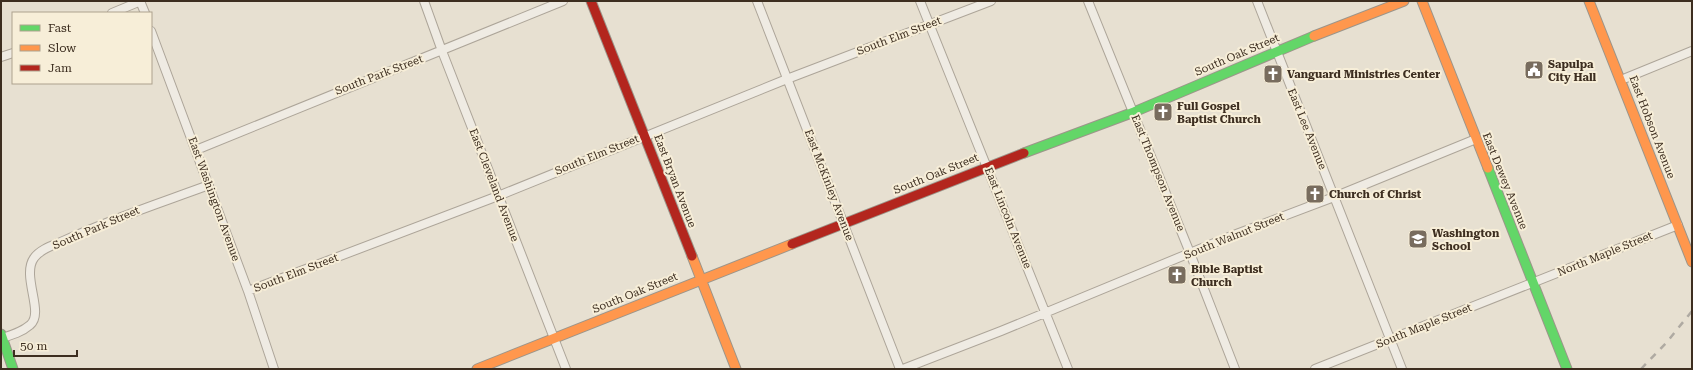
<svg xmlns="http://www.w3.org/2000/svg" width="1693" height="370" font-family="'Roboto Serif',serif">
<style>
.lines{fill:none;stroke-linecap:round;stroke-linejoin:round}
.street-casing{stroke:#ada599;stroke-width:10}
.fast-casing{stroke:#9c958a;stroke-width:11}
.slow-casing{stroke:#9c958a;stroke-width:11}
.jam-casing{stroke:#9c958a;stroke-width:11}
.street{stroke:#efebe3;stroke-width:8}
.fast{stroke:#63d668;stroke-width:9}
.slow{stroke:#ff974d;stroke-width:9}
.jam{stroke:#b3261e;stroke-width:9}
.rail{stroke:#afaaa2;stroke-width:2.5;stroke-dasharray:7 7;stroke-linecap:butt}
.labels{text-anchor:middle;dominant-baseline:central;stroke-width:4;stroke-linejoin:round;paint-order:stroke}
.street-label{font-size:11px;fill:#3d2e20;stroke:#f7eed8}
.poi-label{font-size:11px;font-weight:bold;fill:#3d2e20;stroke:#f7eed8;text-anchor:start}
</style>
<rect width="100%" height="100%" fill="#e7e0d1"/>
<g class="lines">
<defs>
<path id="street" d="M140 1 145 13
M424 1 442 51 566 369
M757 1 900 369
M920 1 1068 369
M1088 1 1190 253 1235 369
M1257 1 1402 369
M112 13 141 1
M151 31 248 291 274 369
M1 57 13 53
M1621 80 1692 51
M196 150 563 1
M248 291 498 196 787 79 991 1
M2 338C12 335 22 332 30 325 45 313 21 276 34 258 40 249 54 245 63 241 111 219 160 203 209 185
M903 369 1001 331 1231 236 1334 197 1476 139
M1315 369 1678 225"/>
<path id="fast" d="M1024 153 1134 112 1314 36
M1488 168 1567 369
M1 334 13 369"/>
<path id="slow" d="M1422 1 1488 168
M1589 1 1692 262
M1314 36 1404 1
M692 256 736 369
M477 369 792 244"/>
<path id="jam" d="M591 1 692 256
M792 244 1024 153"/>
</defs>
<use href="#street" class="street-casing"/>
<use href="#fast" class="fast-casing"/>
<use href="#slow" class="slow-casing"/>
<use href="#jam" class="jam-casing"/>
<use href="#street" class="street"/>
<use href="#fast" class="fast"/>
<use href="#slow" class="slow"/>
<use href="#jam" class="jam"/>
<path class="rail" d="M1641 369 1667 342 1692 311"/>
</g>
<defs>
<symbol id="civic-square" viewBox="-11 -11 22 22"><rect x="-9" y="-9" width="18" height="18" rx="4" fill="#786c5e" stroke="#f7eed8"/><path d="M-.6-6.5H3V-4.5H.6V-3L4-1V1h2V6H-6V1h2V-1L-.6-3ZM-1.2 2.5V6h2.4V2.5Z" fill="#fff"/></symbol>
<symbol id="church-square" viewBox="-11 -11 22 22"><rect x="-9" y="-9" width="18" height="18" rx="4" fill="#786c5e" stroke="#f7eed8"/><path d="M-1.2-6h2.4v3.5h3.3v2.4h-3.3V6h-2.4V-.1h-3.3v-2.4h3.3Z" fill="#fff"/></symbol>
<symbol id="school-square" viewBox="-11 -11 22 22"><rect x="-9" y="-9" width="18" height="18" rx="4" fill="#786c5e" stroke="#f7eed8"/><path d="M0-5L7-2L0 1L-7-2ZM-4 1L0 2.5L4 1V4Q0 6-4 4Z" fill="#fff"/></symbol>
</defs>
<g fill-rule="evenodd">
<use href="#civic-square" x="1523" y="59" width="22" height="22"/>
<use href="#church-square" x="1262" y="63" width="22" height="22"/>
<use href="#church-square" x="1152" y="101" width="22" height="22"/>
<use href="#church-square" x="1304" y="183" width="22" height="22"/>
<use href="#school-square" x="1407" y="228" width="22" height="22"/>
<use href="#church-square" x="1166" y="264" width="22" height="22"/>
</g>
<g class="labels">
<g class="street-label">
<text transform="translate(899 36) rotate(-21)">South Elm Street</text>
<text transform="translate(1237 55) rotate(-23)">South Oak Street</text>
<text transform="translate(379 75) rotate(-21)">South Park Street</text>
<text transform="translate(1652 127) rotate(69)">East Hobson Avenue</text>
<text transform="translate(1307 129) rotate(68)">East Lee Avenue</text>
<text transform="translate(597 155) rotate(-22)">South Elm Street</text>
<text transform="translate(1158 173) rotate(68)">East Thompson Avenue</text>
<text transform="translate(936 174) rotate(-22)">South Oak Street</text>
<text transform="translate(675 181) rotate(69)">East Bryan Avenue</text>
<text transform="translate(1505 181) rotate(68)">East Dewey Avenue</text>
<text transform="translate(494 185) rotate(69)">East Cleveland Avenue</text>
<text transform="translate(829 185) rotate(69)">East McKinley Avenue</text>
<text transform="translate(214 199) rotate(70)">East Washington Avenue</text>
<text transform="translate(1008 218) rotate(68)">East Lincoln Avenue</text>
<text transform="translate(96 228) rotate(-23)">South Park Street</text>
<text transform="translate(1234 236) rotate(-22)">South Walnut Street</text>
<text transform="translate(1605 254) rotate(-22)">North Maple Street</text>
<text transform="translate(296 273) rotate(-21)">South Elm Street</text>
<text transform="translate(635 293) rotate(-22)">South Oak Street</text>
<text transform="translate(1424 326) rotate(-22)">South Maple Street</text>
</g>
<g class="poi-label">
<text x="1548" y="64">Sapulpa<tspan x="1548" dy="13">City Hall</tspan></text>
<text x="1287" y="74">Vanguard Ministries Center</text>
<text x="1177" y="106">Full Gospel<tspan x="1177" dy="13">Baptist Church</tspan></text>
<text x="1329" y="194">Church of Christ</text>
<text x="1432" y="233">Washington<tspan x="1432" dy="13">School</tspan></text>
<text x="1191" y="269">Bible Baptist<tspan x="1191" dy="13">Church</tspan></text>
</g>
</g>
<rect width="1693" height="370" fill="none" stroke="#3d2e20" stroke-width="4"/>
<rect x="12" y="12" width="140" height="72" fill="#f7eed8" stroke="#ada18e"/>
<rect x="20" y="25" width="20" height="6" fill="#63d668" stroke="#ada18e"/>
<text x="48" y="32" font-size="12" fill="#3d2e20">Fast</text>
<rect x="20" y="45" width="20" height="6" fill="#ff974d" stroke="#ada18e"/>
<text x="48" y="52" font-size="12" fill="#3d2e20">Slow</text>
<rect x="20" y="65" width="20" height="6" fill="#b3261e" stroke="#ada18e"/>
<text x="48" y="72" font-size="12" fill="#3d2e20">Jam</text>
<path d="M14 350v6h63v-6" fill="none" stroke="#3d2e20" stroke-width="2"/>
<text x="20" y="350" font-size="12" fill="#3d2e20" stroke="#f7eed8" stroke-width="3" paint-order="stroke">50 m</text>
</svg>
